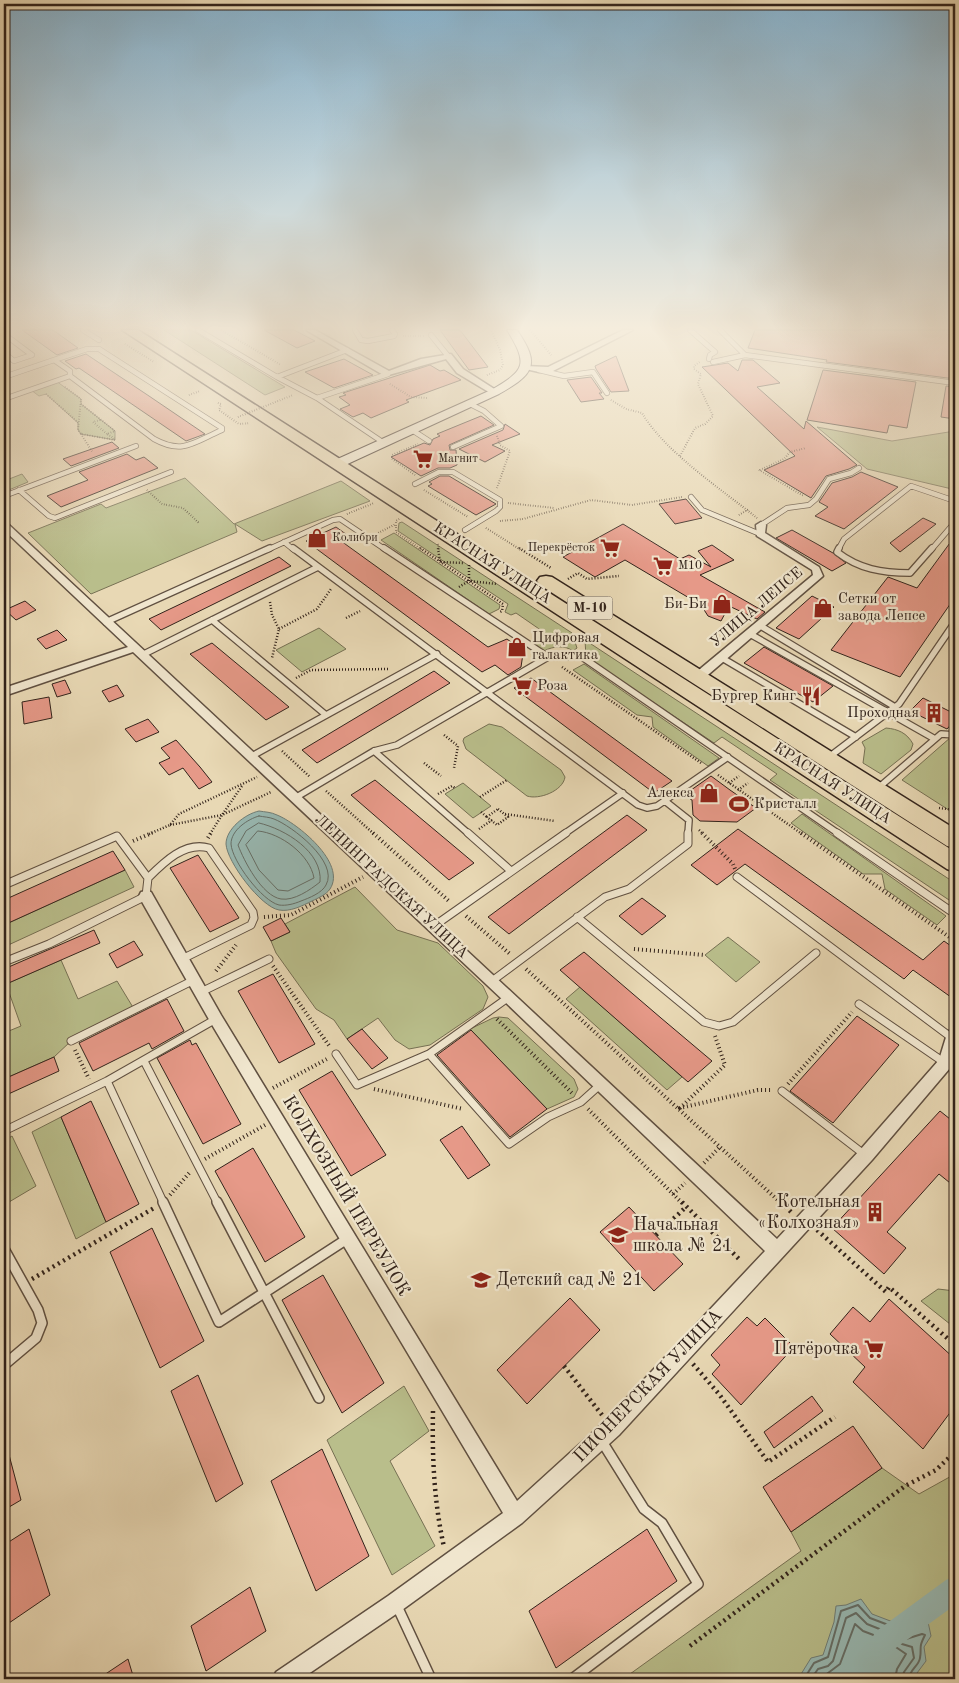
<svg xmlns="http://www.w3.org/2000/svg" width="959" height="1683" font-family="'Old Standard TT',serif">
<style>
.green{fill:#b9be8b;stroke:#767053}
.water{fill:#98b9b3;stroke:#6f7d76}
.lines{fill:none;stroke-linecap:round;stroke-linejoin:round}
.shore-far1{stroke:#656e67;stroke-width:1}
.shore{stroke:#656e67;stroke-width:2}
.canal{fill:#98b9b3;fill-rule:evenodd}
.building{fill:#e69988;stroke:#32231b}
.lane-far3-casing{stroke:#605041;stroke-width:6}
.lane-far2-casing{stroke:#605041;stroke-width:8}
.lane-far1-casing{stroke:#605041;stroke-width:9}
.lane-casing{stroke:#605041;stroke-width:12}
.street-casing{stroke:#605041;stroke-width:3}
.secondary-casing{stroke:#32231b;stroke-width:2}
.highway-casing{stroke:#32231b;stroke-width:3}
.path-far3{stroke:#32231b;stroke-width:2;stroke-dasharray:0.5 2;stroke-linecap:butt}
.path-far2{stroke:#32231b;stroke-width:2.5;stroke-dasharray:1 2;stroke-linecap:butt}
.path-far1{stroke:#32231b;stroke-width:4;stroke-dasharray:1 3;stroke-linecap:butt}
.path{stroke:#32231b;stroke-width:4.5;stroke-dasharray:2 4;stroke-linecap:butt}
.lane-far3{stroke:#f0e6ce;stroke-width:4.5}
.lane-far2{stroke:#f0e6ce;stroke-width:5.5}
.lane-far1{stroke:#f0e6ce;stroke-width:7}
.lane{stroke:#f0e6ce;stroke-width:9}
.street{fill:#f0e6ce;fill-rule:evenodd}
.secondary{fill:#f0e6ce;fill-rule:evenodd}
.highway{fill:#e8d8b4;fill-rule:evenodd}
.path-bridge{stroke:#32231b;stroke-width:2;stroke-dasharray:0.5 2;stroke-linecap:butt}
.labels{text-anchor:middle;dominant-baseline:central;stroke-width:4.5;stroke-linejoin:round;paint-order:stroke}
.far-poi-label{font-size:12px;fill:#32231b;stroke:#f0e6ce;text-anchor:start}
.shield{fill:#f0e6ce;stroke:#6b5e51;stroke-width:1}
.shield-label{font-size:14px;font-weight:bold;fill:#32231b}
.street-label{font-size:15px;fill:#32231b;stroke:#f0e6ce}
.poi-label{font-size:15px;fill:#32231b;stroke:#f0e6ce;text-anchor:start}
.near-street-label{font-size:18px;fill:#32231b;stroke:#f0e6ce}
.near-poi-label{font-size:18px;fill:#32231b;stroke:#f0e6ce;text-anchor:end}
</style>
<rect width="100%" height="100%" fill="#e8d8b4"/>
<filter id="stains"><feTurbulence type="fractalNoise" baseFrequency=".004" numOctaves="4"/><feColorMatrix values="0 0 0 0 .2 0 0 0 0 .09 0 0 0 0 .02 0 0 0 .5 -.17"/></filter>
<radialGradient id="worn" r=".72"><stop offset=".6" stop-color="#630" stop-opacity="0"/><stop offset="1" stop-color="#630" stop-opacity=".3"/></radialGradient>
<path class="green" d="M164 330H191L285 387 265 395Z
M56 381 81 399V404L115 431V440L81 434 78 430V423L46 394 39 396 31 390Z
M817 427 892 441 955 431V486L952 489 867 469Z
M22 474 28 482 4 492V481Z
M185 478 234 524 341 481 370 501 262 541 235 524 237 532 91 594 28 533 101 504 106 508Z
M402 522 572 633 577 648 573 651C565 645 553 646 544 651L531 642 545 633 516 613 511 615 505 612 508 604 398 531 399 523Z
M394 533 500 605 499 609 489 614 381 540Z
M319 628 346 649 302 672 276 650Z
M585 640 955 883V904L770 780 777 774 722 737 714 743 586 657Z
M584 664 719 758 708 766 653 727 652 717 637 715 573 670Z
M489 724 502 727 561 770 565 777C563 791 539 800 527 796L466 749 463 741 464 738Z
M886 728C898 729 907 733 913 744L911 750 881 774 863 763 865 748 862 742Z
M951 737 955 739V814L902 780Z
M463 783 491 806 473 818 445 794Z
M802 814 946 916 937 925 885 889 882 874H863L791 823Z
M125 870 134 887 4 947V925Z
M355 887 397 930 438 943 483 986 488 997 483 1009 430 1045 409 1049 395 1040 378 1018 347 1039 334 1020 316 1009 276 953 271 941 290 932 285 924Z
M728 937 760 962 736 982 705 955Z
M61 960 78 999 117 981 134 1009 71 1041 54 1057 4 1079V1033L21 1026 6 984Z
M580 987 682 1077 667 1090 566 999Z
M499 1017 508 1018 574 1079 578 1089 574 1097 547 1109 470 1029 493 1018Z
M61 1117 106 1222 76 1239 32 1132Z
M12 1136 36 1186 4 1205V1141Z
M938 1289 955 1291V1328L921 1301Z
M404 1386 429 1431 390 1461 435 1546 392 1575 327 1440Z
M882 1468 919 1494 955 1474V1679H623L801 1551 791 1532Z"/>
<path class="water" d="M259 811C265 812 271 812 277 815 297 823 347 863 330 889 326 895 318 898 312 901 302 906 290 912 279 910 261 907 227 862 226 844 226 829 245 814 259 811Z
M861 1599 872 1614 893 1622 909 1635 919 1629V1620L927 1617 931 1636 924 1647 926 1661 914 1677 909 1679H772L776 1676 798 1679 811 1658 823 1655 834 1622 836 1606 846 1605Z"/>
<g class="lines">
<path class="shore-far1" d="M259 816C264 817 269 817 274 819 292 826 339 862 326 885 322 893 309 898 301 901 294 904 286 906 279 905 262 901 232 861 231 844 231 830 248 819 259 816Z
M259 823C285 829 323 852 320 882 310 890 294 901 281 899 262 896 244 861 238 845L246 831Z
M258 831C281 833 310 855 314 878L288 891 278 890 259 870 246 845Z"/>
<path class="shore" d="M804 1679 814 1663 828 1657 841 1611 858 1605 870 1618 891 1626 906 1639 922 1634 925 1635C918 1649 922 1646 920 1658 919 1666 909 1670 909 1679
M811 1679 818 1669 828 1666 833 1661 846 1618 856 1613 867 1624 887 1632 902 1644 912 1647 914 1658 904 1672 902 1679
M820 1679 840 1664 855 1624 863 1631 884 1639 906 1654 897 1669 895 1679"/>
<path class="canal" d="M955 1576V1605L893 1650 884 1654 875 1650 871 1641 875 1632 946 1580Z"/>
</g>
<path class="building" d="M22 330H53L78 348 57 355Z
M264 330H294L315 341 297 348Z
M440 330H460L488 367 469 370Z
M755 330H955V379L826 362 827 360 748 348Z
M86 354 149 396 205 434 186 441 79 368 76 369 65 361Z
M616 356 629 391 611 392 596 369 595 366Z
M344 359 373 375 334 388 305 372Z
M742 360H753L780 383 757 387 804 429 806 421 857 465 849 469 826 476 811 498 764 470 795 456 702 367 728 363 738 371Z
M430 365 440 371 444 370 461 380 406 400 409 402 371 418 363 413 353 417 340 409 350 405 339 397 346 395 343 393Z
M823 370 916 382 907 428 889 425 887 433 807 420Z
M591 377 602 393H599L604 399 581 402 567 380Z
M946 386 955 387V419L941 417Z
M481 416 494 425 449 445 450 450H456L457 465 450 468H438L421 476 391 457 424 443 430 445 433 439 440 436 437 434Z
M505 424 520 434 492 445 505 451 485 462 459 449 503 430Z
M112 442 119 448 71 466 63 459Z
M127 454 136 460 144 457 158 468 61 507 47 496 88 480 79 472Z
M861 472 898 487 844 529 815 516 828 507 819 502 832 483 852 477Z
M440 476H449L496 504 476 515 428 486 432 484 429 482Z
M686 499 702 518 675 524 659 504Z
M923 518 936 524 900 552 890 543Z
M623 524 680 559 689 555 711 567 698 551 712 545 734 560 700 575 765 612 757 619 729 606 721 621 708 616 701 605 625 560 595 577 563 557Z
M336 527 350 537 341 541 488 647 507 639 515 645 524 647 521 667 508 675 495 665 482 672 306 541Z
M792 530 833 553 846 563 832 571 776 538Z
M955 536V597L900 677 831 650 888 577 917 588Z
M279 557 291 566 161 630 149 619Z
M812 596 834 607 799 639 776 628Z
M25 601 36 610 16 620 5 610Z
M57 630 67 640 46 649 37 639Z
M212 643 259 682 289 707 266 720 190 654Z
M764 647 833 686 813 702 744 663Z
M434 671 450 683 317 763 302 750Z
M531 678 672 781 654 793 514 688Z
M65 680 71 693 57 697 52 684Z
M117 685 124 696 109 702 102 691Z
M49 697 52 718 24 724 22 702Z
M923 698 955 714V720L947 729 910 711Z
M148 719 159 732 136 742 125 729Z
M176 740 200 767 212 782 199 789 183 768 169 775 159 763 170 758 161 748Z
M711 776 730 790 756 808 737 822 700 821 693 815 692 800 684 795Z
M375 780 461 852 474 863 449 880 351 795Z
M627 815 647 830 509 934 488 917Z
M738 829 923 960 944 941 955 949V1000L913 970 904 979 745 864 717 885 691 865Z
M113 851 125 870 4 925V900Z
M198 855 239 918 210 932 170 868Z
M642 898 666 916 642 935 619 916Z
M281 918 290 932 271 941 263 927Z
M94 930 100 943 4 985V969Z
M134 941 143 955 117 968 109 954Z
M584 952 661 1018 712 1061 688 1082 560 970Z
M273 974 315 1044 279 1063 238 991Z
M167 999 184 1031 152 1049 149 1043 93 1071 79 1043Z
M857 1016 899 1045 833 1123 790 1091Z
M362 1029 388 1058 372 1069 347 1039Z
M471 1030 547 1109 510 1137 437 1055Z
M190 1040 192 1045 196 1043 241 1124 203 1144 157 1058Z
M54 1057 59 1071 4 1096V1079Z
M332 1071 386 1155 351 1176 299 1090Z
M91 1101 139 1204 106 1222 61 1117Z
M940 1111 955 1123V1187L939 1174 887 1232 906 1248 884 1274 832 1228Z
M462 1126 490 1165 468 1179 440 1140Z
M253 1148 305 1237 265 1262 215 1171Z
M629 1207 683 1264 654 1291 600 1232Z
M152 1228 204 1341 160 1368 110 1252Z
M323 1275 384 1383 342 1413 282 1300Z
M570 1298 600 1330 527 1404 497 1370Z
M889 1299 955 1359V1406L923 1449 853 1382 865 1367 830 1334 853 1307 870 1322Z
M747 1317 757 1326 765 1318 794 1347 741 1405 712 1374 720 1365 711 1355Z
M198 1375 243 1484 216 1502 171 1391Z
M812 1396 823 1411 774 1448 764 1432Z
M853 1426 882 1468 791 1532 763 1487Z
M322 1449 369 1556 316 1591 271 1481Z
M4 1451H8L21 1500 4 1510Z
M29 1529 50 1595 9 1623 4 1604V1545Z
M647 1529 677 1581 556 1668 529 1611Z
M250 1587 266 1631 206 1671 191 1626Z
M128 1659 134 1679H98Z"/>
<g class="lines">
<defs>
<path id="lane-far3" d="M83 330 99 340
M198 330 277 377 317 398 384 443
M355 330 361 340 368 341 394 336 395 334 392 330
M690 330 715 352 710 355 709 359
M4 334 32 355 14 361 4 353
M431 335 448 356
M87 349H99L222 428V430C194 442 183 455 154 439L70 376V371L54 360Z
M745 355 955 383
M713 362 745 355 720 330
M539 370 564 376 593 372 607 393
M4 377 54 360
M277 377 347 350
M317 398 388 374
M4 399 70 376
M412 430 429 441
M453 447 501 426 484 411 470 404
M415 484 439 472H453L500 500V507L496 511 465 530
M19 490 49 516 55 518 171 472
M4 496 136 446
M691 497 702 510 760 534
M761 525 787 508 809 505 816 499 829 479 851 473 859 468
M284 542 294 550
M267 550 333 520 340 519 386 550
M838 550 844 539 911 486 955 501
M931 550 955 522"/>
<path id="lane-far2" d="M293 548 638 805 647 808 657 806 728 757
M384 548 548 657
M839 548 837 552C859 569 882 573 910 573L932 548
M212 620 326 715
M106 622 270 548
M759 625 895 707
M750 634 935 739
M142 655 318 567
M722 658 856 737
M374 751 469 834
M252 756 437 654
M829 757 899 704 955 622
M877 789 941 734 955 735
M295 798 374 751 397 745 548 657H582L839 834
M665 801 689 820 688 834
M564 834 623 793"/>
<path id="lane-far1" d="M468 833 511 871
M837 833 955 914
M737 877 952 1038
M148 878C164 862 185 841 209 848L253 912 254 918 251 925 182 959
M4 885 117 836 148 878 146 896 49 944 4 962
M577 917 704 1022 719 1026 733 1022 816 953
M434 926 566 833
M492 981 605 897 629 889 688 844V833
M201 992 269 959
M859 1004 945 1063
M71 1041 194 980
M336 1054 357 1085 429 1054 509 997
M429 1054 509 1144 548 1117 581 1102 601 1084
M144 1061 218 1204
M107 1081 164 1204
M782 1091 865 1155
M4 1131 107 1081 216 1019"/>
<path id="lane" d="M163 1202 219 1322 347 1239
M217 1202 319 1398
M4 1249 38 1310 42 1323 36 1338 4 1365
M397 1606 431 1679
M572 1679 698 1584 662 1523 644 1509 601 1440"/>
<path id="street" d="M306 330H315L389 371 421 359 451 354 463 369 499 392 492 394 457 373 446 359 385 376Z
M623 330H633L553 371 539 372 521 368 525 366 548 367Z
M4 522 7 523 777 1239 860 1150 939 1060 947 1034 950 1030 955 1028V1052L950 1068 872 1160 619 1435 522 1523 402 1610 301 1679H273L276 1672 388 1596 503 1513 211 1023 141 900 139 896 141 892 146 891 151 892 221 1015 517 1501 605 1421 765 1251 504 1001 133 652 4 696V688L128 647 4 530Z
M761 522 766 525 765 533 819 567 823 576 702 680H694L693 677 694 674 813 575 812 570 757 536 756 525Z"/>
<path id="secondary" d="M507 330H517C541 365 534 374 499 394L341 467H333L331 464 333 461 491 390C526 370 528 364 507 330Z"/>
<path id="highway" d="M122 330H138L955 852V872L947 869Z
M546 576 552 577 955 829V848L947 846 540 585 537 581 540 577Z"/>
</defs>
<use href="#lane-far3" class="lane-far3-casing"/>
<use href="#lane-far2" class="lane-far2-casing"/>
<use href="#lane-far1" class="lane-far1-casing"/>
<use href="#lane" class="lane-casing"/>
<use href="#street" class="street-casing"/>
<use href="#secondary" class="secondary-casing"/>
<use href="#highway" class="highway-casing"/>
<path class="path-far3" d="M221 330 281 365
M530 330 552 356
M403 336H424
M125 344 154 362
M487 375 500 370 503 365 500 350 491 330
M390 384 411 397 428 398
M65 387 81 399 78 430 81 434 115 440
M46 394 79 423
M189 395 200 391
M611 400 626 409 642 413C665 452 721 489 757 518
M218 403 221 404 219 410 239 424 250 423
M81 404 115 431 107 434 115 439
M100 420 93 422 107 434
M81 434 93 453
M497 436 500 445 510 451 497 488
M680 456 695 428 705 424 713 416 698 384 701 374 694 369V366L701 361
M759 470 804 496
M760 470 784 459 790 452 806 448
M415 475 392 459V455L418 444
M147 490 162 504 183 508 199 523
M424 490 468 517
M508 503 554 508
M347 514 374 503
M739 515 749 509
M399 519 396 521V532L422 550
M500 521 523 519 591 500 632 505 682 497
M486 528 521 550
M376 534 396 524
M438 544 439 550"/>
<path class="path-far2" d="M420 548 503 604 502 611 500 612
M438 548 440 562 464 563
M519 548 551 568
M469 565V581L497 584
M568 579 578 573 587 579 619 576
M459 587 469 581
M270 602 272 615 279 629 272 658
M346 618 360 611
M279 629 317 609 331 589
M562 667 701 763
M296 678 311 670 388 669
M444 735 458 746 454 768
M282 751 310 777
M424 763 441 776
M718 775 802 834
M729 783 739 776
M738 790 748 783
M326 791 374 834
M438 794 452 786 455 788
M480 797 507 780
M939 808 955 810
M498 809 508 817 497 825 487 817Z
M481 812 487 817
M505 814 555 821
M170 825 222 815 242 786
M479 829 492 820
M699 830 703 834
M149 834 170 825 179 814 257 777
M210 834 222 815 271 792"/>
<path class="path-far1" d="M373 833 450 902
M702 833 733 864 735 869
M801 833 955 941
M208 838 211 833
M133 841 152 833
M466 916 510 954
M264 917 291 915 363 877
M634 949 705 955
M273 966 330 1047
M526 969 782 1204
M216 971 236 945
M497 1019 573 1094
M715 1036 725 1065 680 1108 758 1090H772
M75 1050 89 1079
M788 1084 852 1012
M273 1088 327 1059
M374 1089 463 1109
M588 1109 683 1204
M205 1159 265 1125
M704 1163 721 1146
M673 1194 685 1183
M170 1195 191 1171"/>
<path class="path" d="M682 1202 740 1260
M781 1202 791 1212
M817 1230 886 1292 889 1287 955 1345
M656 1235 686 1207
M32 1279 154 1208
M693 1364 719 1394 768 1462 835 1417
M564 1366 602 1415
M433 1411C432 1457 434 1502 444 1547
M690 1646 905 1486 936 1470 955 1452"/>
<use href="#lane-far3" class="lane-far3"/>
<use href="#lane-far2" class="lane-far2"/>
<use href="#lane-far1" class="lane-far1"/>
<use href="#lane" class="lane"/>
<use href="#street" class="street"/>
<use href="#secondary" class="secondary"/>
<use href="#highway" class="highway"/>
<path class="path-bridge" d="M238 417 293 395"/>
</g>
<linearGradient id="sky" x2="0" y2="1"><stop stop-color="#88b6d3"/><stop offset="0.58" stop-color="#f5eddd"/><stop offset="1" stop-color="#f5eddd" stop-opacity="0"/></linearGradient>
<rect width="959" height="565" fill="url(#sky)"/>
<defs>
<symbol id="supermarket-bare" viewBox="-9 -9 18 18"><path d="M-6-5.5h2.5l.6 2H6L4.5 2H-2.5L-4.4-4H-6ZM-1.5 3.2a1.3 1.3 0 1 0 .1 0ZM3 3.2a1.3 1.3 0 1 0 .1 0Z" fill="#8f2418" stroke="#f0e6ce" stroke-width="2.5" paint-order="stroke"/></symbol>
<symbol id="shop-bare" viewBox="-9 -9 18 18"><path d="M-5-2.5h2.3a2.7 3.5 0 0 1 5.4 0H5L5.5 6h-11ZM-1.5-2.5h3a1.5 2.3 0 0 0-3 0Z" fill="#8f2418" stroke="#f0e6ce" stroke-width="2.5" paint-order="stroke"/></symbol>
<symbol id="restaurant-bare" viewBox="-9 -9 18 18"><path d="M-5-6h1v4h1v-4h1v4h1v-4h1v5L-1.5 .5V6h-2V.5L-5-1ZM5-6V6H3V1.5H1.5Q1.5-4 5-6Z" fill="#8f2418" stroke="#f0e6ce" stroke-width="2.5" paint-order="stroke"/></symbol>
<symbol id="building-bare" viewBox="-9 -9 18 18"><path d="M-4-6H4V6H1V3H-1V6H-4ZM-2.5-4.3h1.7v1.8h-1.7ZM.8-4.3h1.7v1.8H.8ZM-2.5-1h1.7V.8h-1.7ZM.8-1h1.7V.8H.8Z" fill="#8f2418" stroke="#f0e6ce" stroke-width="2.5" paint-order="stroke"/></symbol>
<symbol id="stadium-bare" viewBox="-9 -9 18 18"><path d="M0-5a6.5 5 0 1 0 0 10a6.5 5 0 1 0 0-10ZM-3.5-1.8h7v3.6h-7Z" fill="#8f2418" stroke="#f0e6ce" stroke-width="2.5" paint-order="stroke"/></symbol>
<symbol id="school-bare" viewBox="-9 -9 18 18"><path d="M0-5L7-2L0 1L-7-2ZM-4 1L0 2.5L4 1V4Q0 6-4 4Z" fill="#8f2418" stroke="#f0e6ce" stroke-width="2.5" paint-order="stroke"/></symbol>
</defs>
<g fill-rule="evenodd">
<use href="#supermarket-bare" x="409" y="445" width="28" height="28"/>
<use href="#shop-bare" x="303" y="524" width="28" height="28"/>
<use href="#supermarket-bare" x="596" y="534" width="28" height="28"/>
<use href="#supermarket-bare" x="649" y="552" width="28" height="28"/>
<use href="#shop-bare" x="708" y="590" width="28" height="28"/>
<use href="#shop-bare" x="809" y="594" width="28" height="28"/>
<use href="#shop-bare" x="503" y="633" width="28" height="28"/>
<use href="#supermarket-bare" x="508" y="672" width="28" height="28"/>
<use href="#restaurant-bare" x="797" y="682" width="28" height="28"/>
<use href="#building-bare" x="920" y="699" width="28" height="28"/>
<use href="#shop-bare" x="695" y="779" width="28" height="28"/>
<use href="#stadium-bare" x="725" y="790" width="28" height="28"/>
<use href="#building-bare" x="861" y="1198" width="28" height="28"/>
<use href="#school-bare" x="604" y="1221" width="28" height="28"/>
<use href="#school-bare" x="467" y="1266" width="28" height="28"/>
<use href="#supermarket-bare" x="860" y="1335" width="28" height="28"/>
</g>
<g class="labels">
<g class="far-poi-label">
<text x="438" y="459">Магнит</text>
<text x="332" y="538">Колибри</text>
<text x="595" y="548" text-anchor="end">Перекрёсток</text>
<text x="678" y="566">М10</text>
</g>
<rect class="shield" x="567.5" y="596.5" width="45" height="23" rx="4"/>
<g class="shield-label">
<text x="590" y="608">М-10</text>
</g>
<g class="street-label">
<text transform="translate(492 564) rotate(33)">КРАСНАЯ УЛИЦА</text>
<text transform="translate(757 608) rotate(-40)">УЛИЦА ЛЕПСЕ</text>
<text transform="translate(832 784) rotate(33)">КРАСНАЯ УЛИЦА</text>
<text transform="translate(391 887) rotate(43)">ЛЕНИНГРАДСКАЯ УЛИЦА</text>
</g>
<g class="poi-label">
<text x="838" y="599">Сетки от<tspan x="838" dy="17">завода Лепсе</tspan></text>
<text x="707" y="604" text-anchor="end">Би-Би</text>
<text x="532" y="638">Цифровая<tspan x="532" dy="17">галактика</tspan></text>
<text x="537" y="686">Роза</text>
<text x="796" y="696" text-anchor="end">Бургер Кинг</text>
<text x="919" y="713" text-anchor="end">Проходная</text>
<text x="694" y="793" text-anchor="end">Алекса</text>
<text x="754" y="804">Кристалл</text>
</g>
<g class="near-street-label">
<text transform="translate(346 1196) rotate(59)">КОЛХОЗНЫЙ ПЕРЕУЛОК</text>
<text transform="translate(648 1386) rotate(-46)">ПИОНЕРСКАЯ УЛИЦА</text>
</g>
<g class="near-poi-label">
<text x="860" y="1202">Котельная<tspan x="860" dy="21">«Колхозная»</tspan></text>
<text x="633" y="1225" text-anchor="start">Начальная<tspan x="633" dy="21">школа № 21</tspan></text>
<text x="496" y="1280" text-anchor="start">Детский сад № 21</text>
<text x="859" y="1349">Пятёрочка</text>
</g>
</g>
<rect width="959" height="1683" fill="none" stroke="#e8d8b4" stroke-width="20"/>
<rect x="5" y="5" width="949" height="1673" fill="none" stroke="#32231b" stroke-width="2.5"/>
<rect x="10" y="10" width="939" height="1663" fill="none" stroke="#32231b"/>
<rect width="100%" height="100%" filter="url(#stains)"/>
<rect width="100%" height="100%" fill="url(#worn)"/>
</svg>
